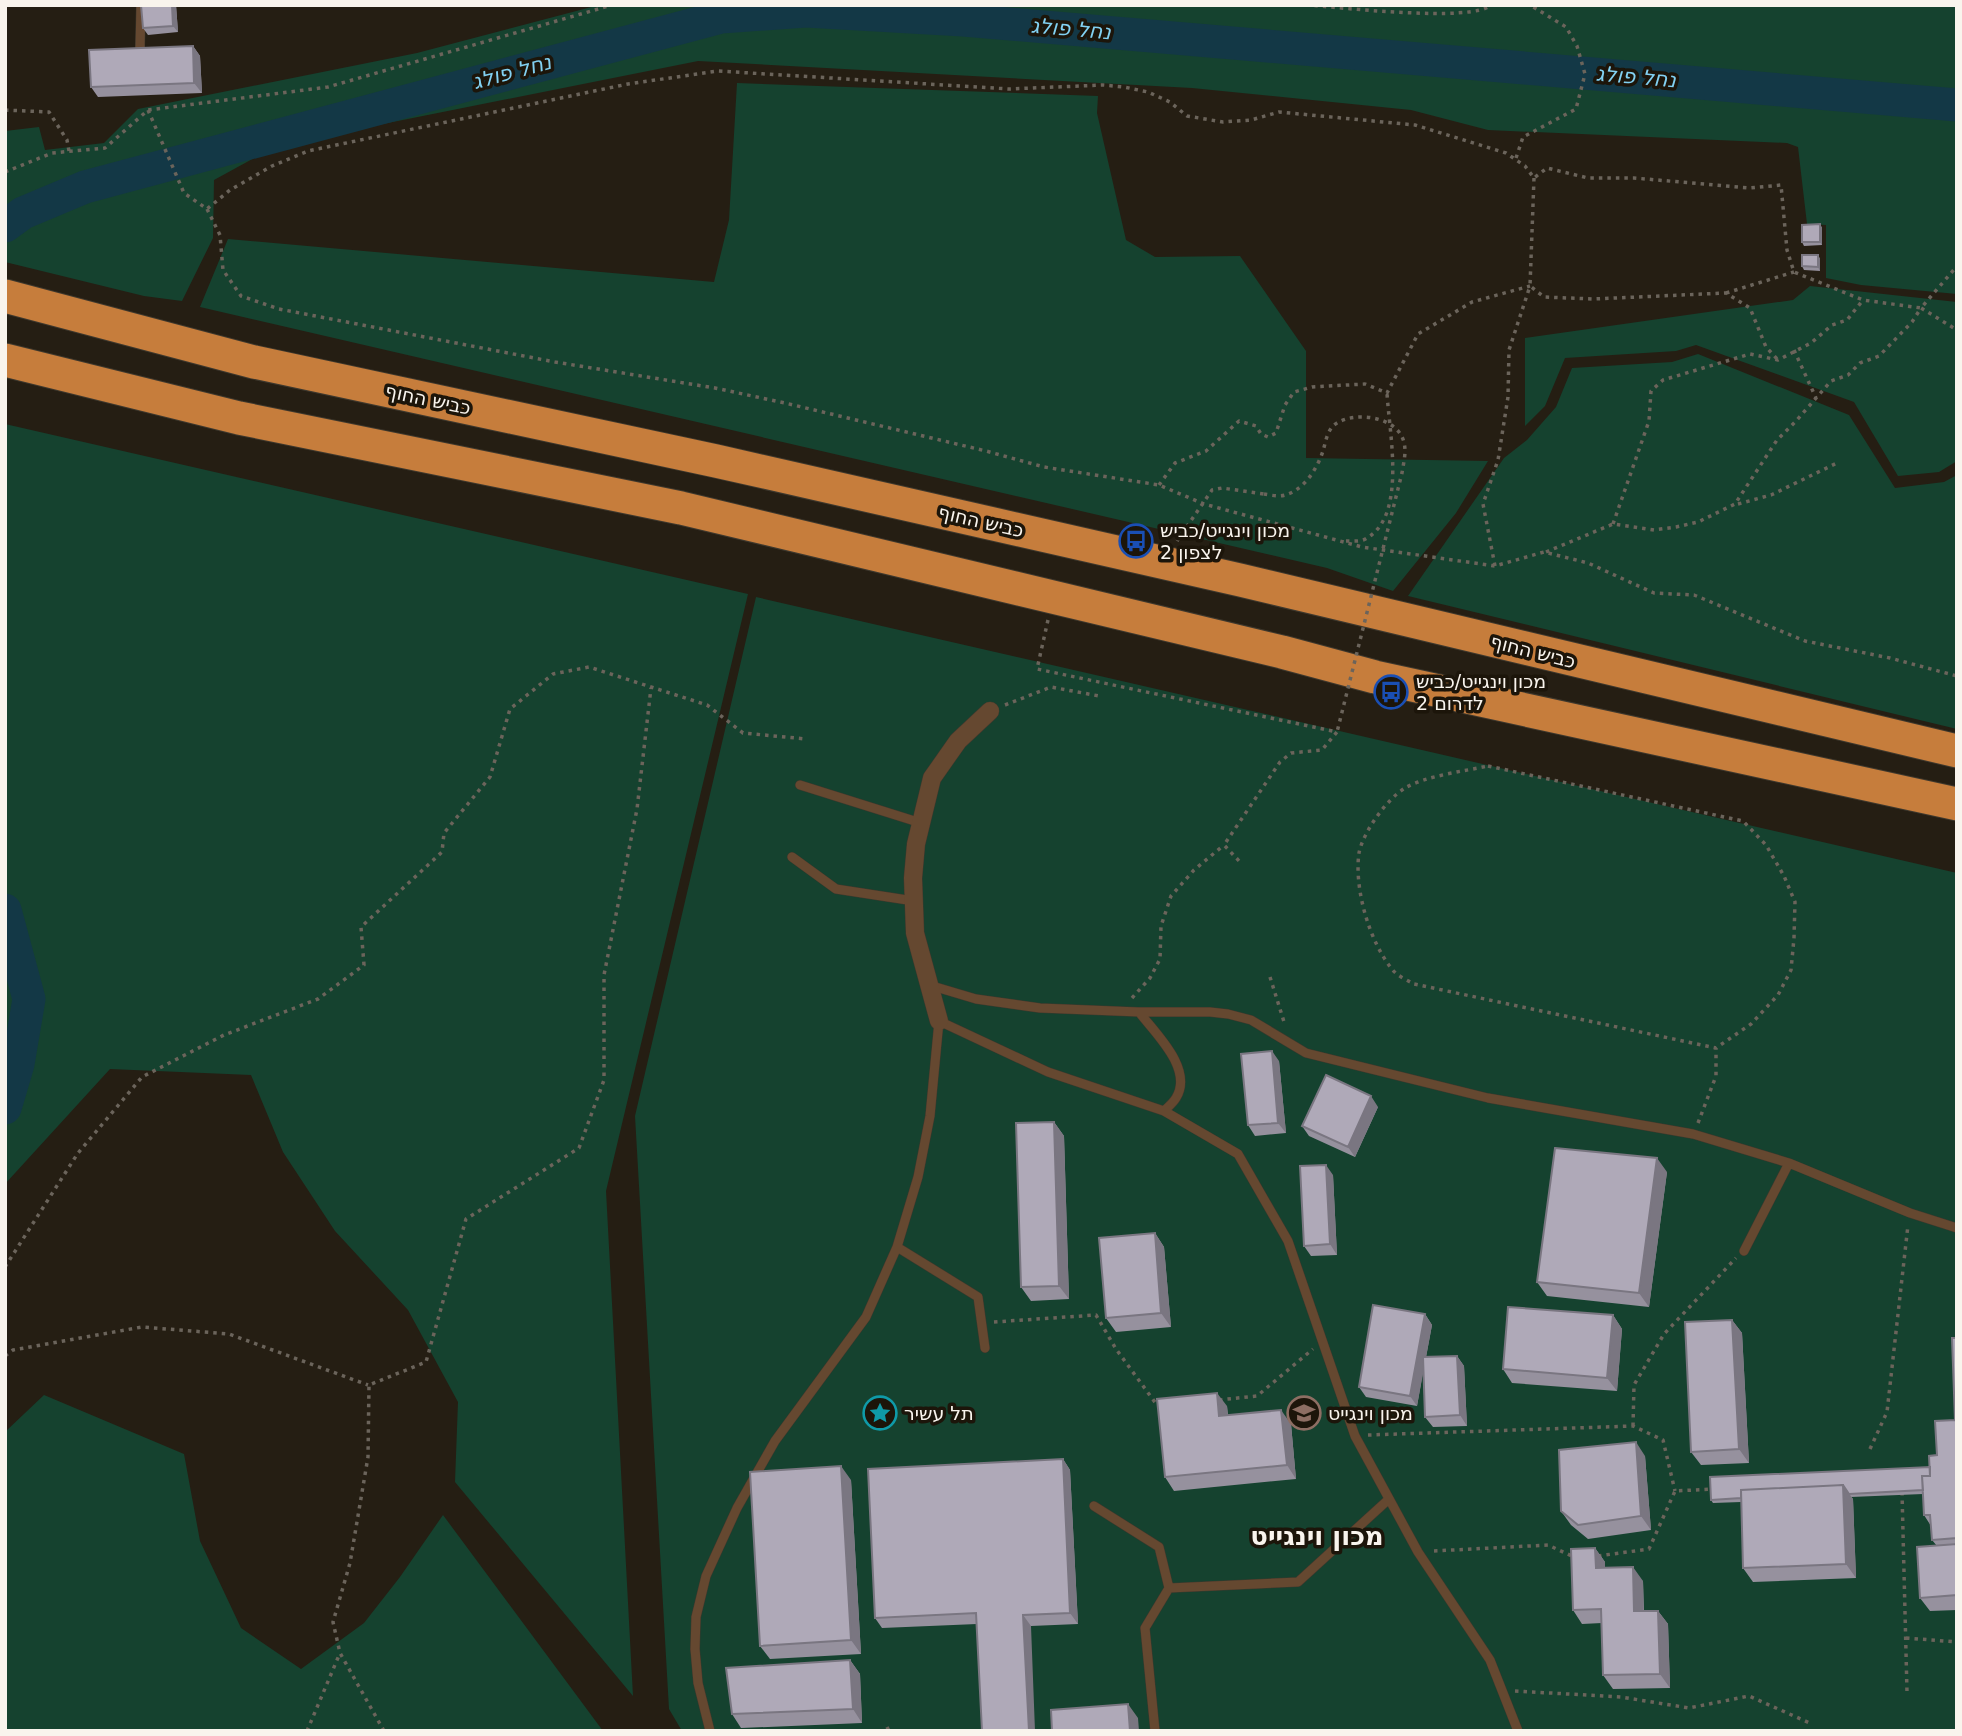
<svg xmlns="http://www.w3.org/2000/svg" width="1962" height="1736" font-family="'DejaVu Sans','Noto Sans Hebrew',sans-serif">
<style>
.green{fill:#15422f}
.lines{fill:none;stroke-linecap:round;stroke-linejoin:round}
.river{stroke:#133846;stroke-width:33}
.lane-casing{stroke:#3e382d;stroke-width:10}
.street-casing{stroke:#3e382d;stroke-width:19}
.highway-casing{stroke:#3e382d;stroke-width:35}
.path{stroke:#6b645b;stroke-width:3.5;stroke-dasharray:3.5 5;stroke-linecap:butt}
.lane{stroke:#654830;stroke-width:9}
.street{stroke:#654830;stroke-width:18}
.highway{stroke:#c67d3c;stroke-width:33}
.path-bridge{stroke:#6b645b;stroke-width:3.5;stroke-dasharray:3.5 5;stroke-linecap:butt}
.wall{fill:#96919e}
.shaded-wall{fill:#7a7681}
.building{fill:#afa9b8;stroke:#7a7681;stroke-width:2}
.labels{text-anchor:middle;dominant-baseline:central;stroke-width:7;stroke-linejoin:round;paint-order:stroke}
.street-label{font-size:19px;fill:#f9f4ed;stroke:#1c150a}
.poi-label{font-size:19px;fill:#f9f4ed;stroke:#1c150a;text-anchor:start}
.water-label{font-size:21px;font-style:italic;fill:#82d1f2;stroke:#1c150a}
.district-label{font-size:26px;font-weight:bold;fill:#f9f4ed;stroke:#1c150a}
</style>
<rect width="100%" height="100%" fill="#251e13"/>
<path class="green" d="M599 5H1957V294L1861 285 1826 278V225L1807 224 1798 147 1787 143 1488 130 1411 110 1192 88 698 61 278 145 214 180 213 238 182 301 144 296 5 262V131L39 127 45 150 104 143 138 109 417 53Z
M737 83 1098 96 1097 113 1126 240 1155 257 1240 256 1306 351V458L1488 461 1456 513 1393 591 1327 568 200 307 228 239 714 282 729 220Z
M1810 286 1957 302V461L1939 472 1898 476 1854 402 1696 345 1676 351 1565 358 1545 406 1525 426V338L1793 300Z
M1698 354 1849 415 1895 488 1944 482 1957 475V729L1408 596 1504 458 1527 440 1556 407 1572 368 1672 362Z
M5 424 748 594 606 1191 633 1696 455 1482 458 1402 408 1310 335 1231 283 1152 251 1075 110 1069 5 1184Z
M756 597 1957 873V1731H682L669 1709 635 1116Z
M44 1395 184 1454 200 1541 241 1628 301 1669 364 1623 400 1577 443 1515 603 1731H5V1432Z"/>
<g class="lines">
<path class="river" d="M5 226 23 213 85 187 721 17 806 11 963 20 1957 105
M5 910 29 999 18 1064 5 1108"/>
<defs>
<path id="lane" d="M140 47 141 5
M800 785 921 823
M792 857 836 889 914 901
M929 985 976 999 1040 1008 1139 1012H1210L1228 1014 1251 1020 1306 1053 1488 1098 1693 1134 1789 1163 1910 1213 1957 1228
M1139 1012C1155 1033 1194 1069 1176 1098 1173 1103 1168 1107 1164 1111
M897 1247 978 1297 985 1348
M1744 1251 1789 1163
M1094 1506 1159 1547 1169 1588
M710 1731 698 1683 695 1649 696 1617 706 1576 737 1508 775 1441 866 1317 897 1247 918 1177 930 1116 939 1021 1048 1072 1164 1111 1238 1154 1288 1241 1355 1436 1418 1552 1490 1660 1518 1731
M1155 1731 1145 1628 1169 1588 1298 1582 1389 1499"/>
<path id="street" d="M939 1021 915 933 913 878 916 844 932 778 958 741 990 711"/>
<path id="highway" d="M5 296 254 362 716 461 1240 580 1957 751
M5 360 239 418 681 508 1282 652 1375 677 1957 804"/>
</defs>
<use href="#lane" class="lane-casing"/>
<use href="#street" class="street-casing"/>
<use href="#highway" class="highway-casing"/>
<path class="path" d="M1306 5C1338 7 1472 23 1491 5
M5 110 49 112 67 140 69 151
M148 110 184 193 207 209 230 190 272 166 308 151 628 84 718 71 1009 89 1103 85 1124 87 1148 92 1170 102 1187 116 1223 122 1251 120 1279 112 1415 125 1506 153 1525 166 1534 178 1547 168 1588 178H1634L1750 188 1781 185 1787 250 1794 272 1863 300 1921 308 1957 266
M1516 158 1523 137 1576 109 1585 74 1577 46 1566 27 1530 5
M5 172 52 153 105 148 148 110 328 87 612 5
M1534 178 1530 286 1544 297 1593 299 1726 293 1750 308 1766 347 1778 360
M207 209 220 235 223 270 241 296 279 309 555 362 715 388 785 403 986 451 1044 467 1159 485 1204 504 1362 547 1495 566 1544 552 1588 563 1654 593 1694 595 1805 641 1890 658 1957 676
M1726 293 1794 272
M1794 350 1816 398
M1159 485 1175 463 1206 451 1239 421 1256 426 1261 434 1268 437 1276 433 1285 405 1294 392 1312 387 1365 384 1387 393 1418 334 1472 302 1530 286
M1738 504 1771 495 1839 462
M1613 524 1649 421 1651 391 1663 380 1750 354 1778 360 1811 343 1832 325 1847 320 1863 300
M1177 541 1212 490 1222 488 1264 494
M1346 541C1352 541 1362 542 1367 538 1407 515 1389 432 1387 393
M1546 552 1613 524 1654 530 1676 527 1698 522 1735 504 1777 440 1796 421 1831 381 1848 375 1860 363 1879 356 1912 322 1921 308 1957 330
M1495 566 1483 504 1498 460 1508 397 1509 350 1530 286
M1048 620 1037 669 1337 732 1322 750 1291 753 1280 762 1224 845 1241 863
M1005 705 1051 687 1099 696
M1488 766 1743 821 1766 845 1784 876 1795 902 1794 938 1791 970 1778 995 1751 1024 1716 1048 1414 984C1407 980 1397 976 1392 969 1369 941 1354 888 1359 853 1363 832 1387 799 1405 788 1425 776 1465 771 1488 766Z
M1270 977 1285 1025
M1132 998 1150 978 1160 959 1161 926 1171 896 1194 870 1224 845
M1698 1123 1716 1076V1048
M5 1267 78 1153 142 1077 224 1035 318 999 364 965 361 927 442 852 444 833 490 777 510 709 553 674 589 667 707 705 743 733 806 739
M994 1322 1096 1315 1116 1349 1157 1405H1162
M5 1356 13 1350 142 1327 229 1334 368 1385
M1219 1400 1257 1396 1313 1349
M1633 1426 1634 1385 1664 1334 1736 1258
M1368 1435 1633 1426 1663 1440 1675 1491
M1870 1449 1887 1412 1908 1225
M1902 1492 1907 1692
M1434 1551 1548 1545 1574 1557
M1598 1556 1649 1549 1675 1491 1714 1489
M1906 1638 1957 1642
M1515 1691 1621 1697 1689 1708 1749 1696 1812 1724
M887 1727 889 1731
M307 1731 340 1653
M384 1731 340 1653 333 1622 350 1563 368 1457 369 1385 426 1362 466 1219 579 1148 604 1080V975L637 809 651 688"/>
<use href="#lane" class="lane"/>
<use href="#street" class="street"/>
<use href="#highway" class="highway"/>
<path class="path-bridge" d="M1264 494C1270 495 1279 497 1285 495 1304 490 1317 469 1323 451 1326 441 1327 429 1337 423 1355 412 1390 416 1401 435 1408 447 1404 460 1402 473L1337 732"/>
</g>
<path class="wall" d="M176 5 178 32 148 35 143 28Z
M193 46 200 56 202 93 98 97 91 87Z
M1820 224 1822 228V245L1804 246 1802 242Z
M1818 255 1820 259V271L1804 270 1802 266Z
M1279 1061 1286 1133 1255 1136 1248 1125Z
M1378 1107 1355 1157 1309 1136 1302 1126Z
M1054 1122 1064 1136 1069 1299 1031 1301 1021 1287Z
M1667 1172 1649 1307 1547 1296 1537 1282Z
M1333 1175 1337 1255 1311 1256 1304 1246Z
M1155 1233 1164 1247 1171 1327 1116 1332 1106 1318Z
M1425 1314 1432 1325 1426 1357 1457 1356 1464 1366 1467 1426 1433 1427 1425 1417 1423 1372 1417 1406 1366 1397 1359 1387Z
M1613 1315 1622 1329 1617 1391 1512 1383 1503 1369Z
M1732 1320 1742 1333 1749 1463 1701 1465 1691 1452Z
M1957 1338V1610L1930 1611 1920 1598 1937 1546 1932 1540 1931 1526 1924 1515 1923 1494 1851 1497 1853 1499 1856 1578 1753 1582 1743 1568 1741 1502 1713 1503 1711 1500 1930 1467 1937 1455 1955 1420Z
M1227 1406 1228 1415 1291 1424 1296 1479 1174 1491 1165 1477Z
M1645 1456 1651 1530 1588 1539 1571 1525 1561 1511Z
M1063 1459 1070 1470 1078 1624 1031 1626 977 1624 882 1628 875 1618Z
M851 1480 861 1654 770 1659 760 1646Z
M1595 1548 1605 1562V1568L1643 1581 1644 1611H1658L1668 1624 1670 1688 1613 1689 1603 1675 1602 1623 1582 1624 1573 1610Z
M850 1660 860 1674 862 1723 741 1728 732 1714Z"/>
<path class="shaded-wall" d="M172 5H176L178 32 173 26Z
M193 46 200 56 202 93 194 83Z
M1820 224 1822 228V245L1820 242Z
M1818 255 1820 259V271L1818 267Z
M1272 1051 1279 1061 1286 1133 1278 1123Z
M1371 1096 1378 1107 1355 1157 1348 1147Z
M1054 1122 1064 1136 1069 1299 1059 1286Z
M1657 1158 1667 1172 1649 1307 1639 1293Z
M1326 1165 1333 1175 1337 1255 1330 1244Z
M1155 1233 1164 1247 1171 1327 1161 1313Z
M1425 1314 1432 1325 1417 1406 1410 1396Z
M1613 1315 1622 1329 1617 1391 1607 1378Z
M1732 1320 1742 1333 1749 1463 1739 1449Z
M1457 1356 1464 1366 1467 1426 1460 1415Z
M1217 1393 1227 1406 1229 1430 1219 1416Z
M1281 1410 1291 1424 1296 1479 1287 1465Z
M1636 1442 1645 1456 1651 1530 1641 1516Z
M1063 1459 1070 1470 1078 1624 1070 1613Z
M841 1466 851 1480 861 1654 851 1640Z
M1843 1485 1853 1499 1856 1578 1846 1564Z
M1595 1548 1605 1562V1582L1596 1568Z
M1633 1567 1643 1581 1644 1625 1634 1611Z
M1658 1611 1668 1624 1670 1688 1660 1674Z
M1023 1615 1031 1626 1035 1731H1029Z
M850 1660 860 1674 862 1723 853 1709Z
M1128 1704 1138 1718 1139 1731H1130Z"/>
<path class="building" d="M141 5H172L173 26 143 28Z
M193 46 194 83 91 87 89 50Z
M1820 224V242H1802V225Z
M1802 255H1818V267L1802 266Z
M1272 1051 1278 1123 1248 1125 1241 1054Z
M1326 1075 1371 1096 1348 1147 1302 1126Z
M1054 1122 1059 1286 1021 1287 1016 1123Z
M1555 1148 1657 1158 1639 1293 1537 1282Z
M1326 1165 1330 1244 1304 1246 1300 1166Z
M1155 1233 1161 1313 1106 1318 1099 1238Z
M1373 1305 1425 1314 1410 1396 1359 1387Z
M1508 1307 1613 1315 1607 1378 1503 1369Z
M1732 1320 1739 1449 1691 1452 1685 1322Z
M1952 1338H1957V1538L1932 1540 1930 1515H1924L1922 1476H1930L1929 1456 1937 1455 1935 1421 1955 1420Z
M1457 1356 1460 1415 1425 1417 1423 1357Z
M1217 1393 1219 1416 1281 1410 1287 1465 1165 1477 1157 1399Z
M1636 1442 1641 1516 1578 1525 1561 1511 1559 1450Z
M1063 1459 1070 1613 1023 1615 1029 1731H982L976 1613 875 1618 868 1469Z
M841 1466 851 1640 760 1646 750 1472Z
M1930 1467V1476H1922L1923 1490 1849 1494 1843 1485 1741 1490V1498L1711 1500 1710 1477Z
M1843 1485 1846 1564 1743 1568 1741 1490Z
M1957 1544V1595L1920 1598 1917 1547Z
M1595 1548 1596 1568 1633 1567 1634 1611H1658L1660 1674 1603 1675 1601 1609 1573 1610 1571 1549Z
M850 1660 853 1709 732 1714 726 1668Z
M1128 1704 1130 1731H1052L1051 1710Z"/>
<defs>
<symbol id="bus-ring" viewBox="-11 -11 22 22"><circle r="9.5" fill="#1c150a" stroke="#1a4fb4" stroke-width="1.5"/><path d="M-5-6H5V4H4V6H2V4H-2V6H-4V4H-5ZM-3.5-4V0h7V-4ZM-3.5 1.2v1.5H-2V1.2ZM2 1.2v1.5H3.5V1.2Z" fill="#1a4fb4"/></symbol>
<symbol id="sight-ring" viewBox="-11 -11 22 22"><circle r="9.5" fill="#1c150a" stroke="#0f9aa8" stroke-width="1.5"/><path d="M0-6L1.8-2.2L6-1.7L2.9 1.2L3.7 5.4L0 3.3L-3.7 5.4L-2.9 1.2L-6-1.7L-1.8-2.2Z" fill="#0f9aa8"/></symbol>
<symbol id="university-ring" viewBox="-11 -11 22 22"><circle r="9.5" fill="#1c150a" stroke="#8d6e63" stroke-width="1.5"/><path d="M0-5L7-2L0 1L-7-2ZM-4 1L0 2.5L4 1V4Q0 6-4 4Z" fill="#8d6e63"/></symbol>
</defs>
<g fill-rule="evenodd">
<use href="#bus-ring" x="1117" y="522" width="38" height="38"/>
<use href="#bus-ring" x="1372" y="673" width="38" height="38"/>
<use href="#sight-ring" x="861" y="1394" width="38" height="38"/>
<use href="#university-ring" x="1285" y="1394" width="38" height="38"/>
</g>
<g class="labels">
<g class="street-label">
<text transform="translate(428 399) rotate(12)">כביש החוף</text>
<text transform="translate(981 521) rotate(13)">כביש החוף</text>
<text transform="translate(1533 651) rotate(14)">כביש החוף</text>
</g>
<g class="poi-label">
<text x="1160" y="530">מכון וינגייט/כביש<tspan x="1160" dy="22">2 לצפון</tspan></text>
<text x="1416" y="681">מכון וינגייט/כביש<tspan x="1416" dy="22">2 לדרום</tspan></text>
<text x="904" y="1413">תל עשיר</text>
<text x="1328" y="1413">מכון וינגייט</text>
</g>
<g class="water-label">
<text transform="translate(1071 29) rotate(5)">נחל פולג</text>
<text transform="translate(512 72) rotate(-15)">נחל פולג</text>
<text transform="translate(1636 77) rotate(5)">נחל פולג</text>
</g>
<g class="district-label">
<text x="1317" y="1536">מכון וינגייט</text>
</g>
</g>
<rect width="1962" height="1736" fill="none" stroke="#f9f4ed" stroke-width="14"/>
</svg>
